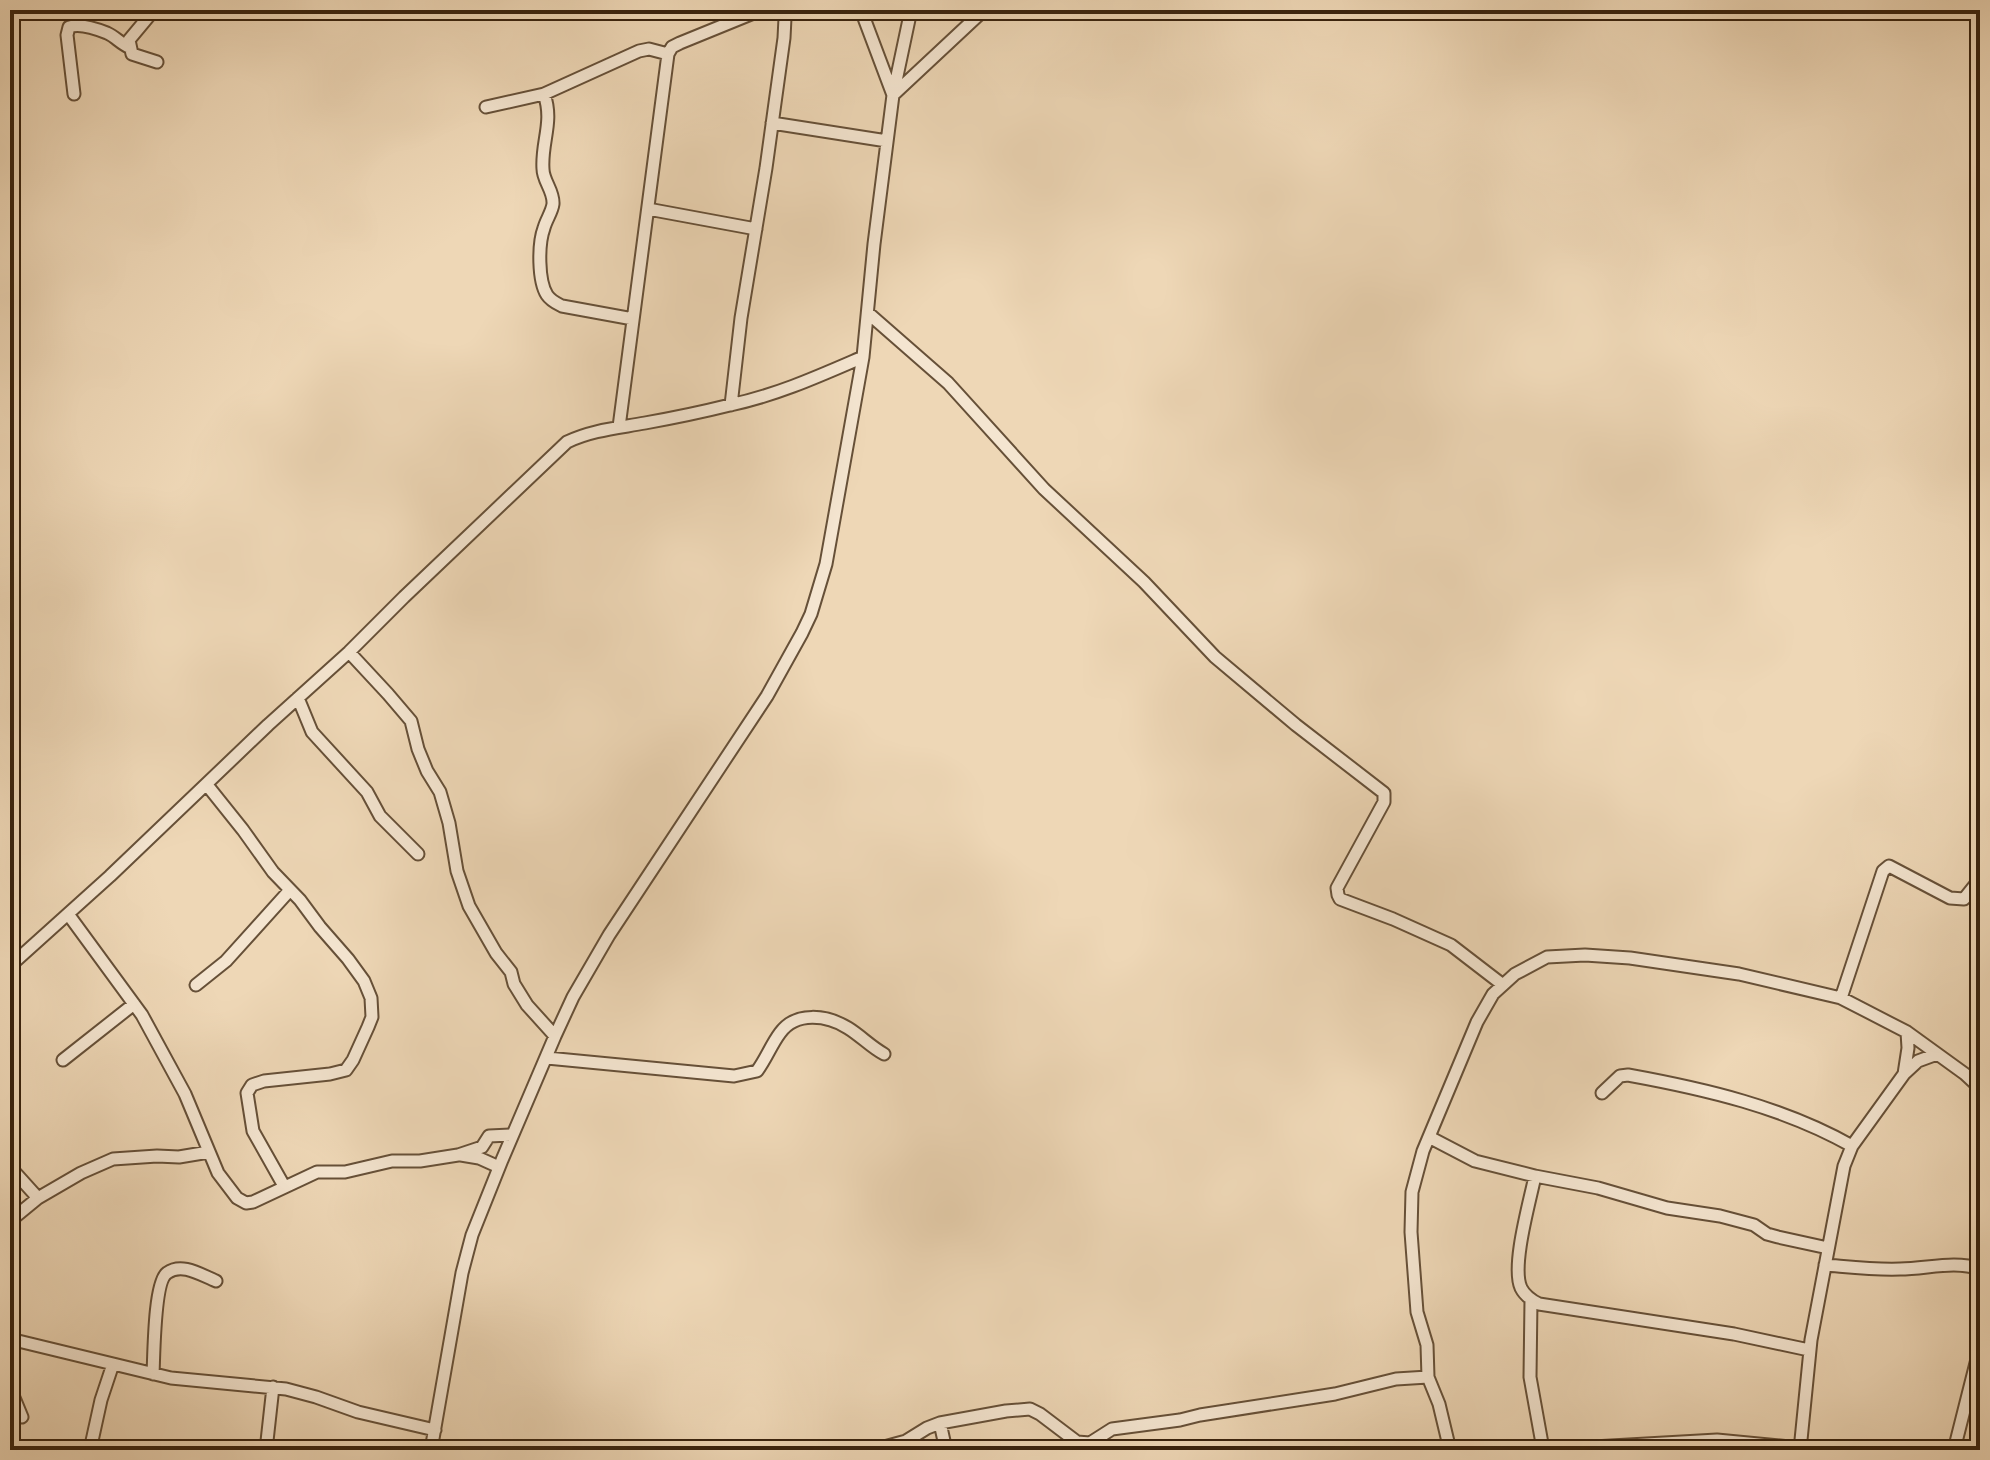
<svg xmlns="http://www.w3.org/2000/svg" width="1990" height="1460" font-family="'IM FELL English',serif">
<style>
.lines{fill:none;stroke-linecap:round;stroke-linejoin:round}
.minor-casing{stroke:#665038;stroke-width:15}
.minor{stroke:#f4e5d0;stroke-width:11}
</style>
<rect width="100%" height="100%" fill="#eed7b6"/>
<filter id="stains"><feTurbulence type="fractalNoise" baseFrequency=".0025" numOctaves="4"/><feColorMatrix values="0 0 0 0 .2 0 0 0 0 .09 0 0 0 0 .02 0 0 0 .5 -.17"/></filter>
<radialGradient id="worn" r=".72"><stop offset=".6" stop-color="#630" stop-opacity="0"/><stop offset="1" stop-color="#630" stop-opacity=".3"/></radialGradient>
<g class="lines">
<defs>
<path id="minor" d="M154 10 129 40 132 54 157 62
M861 10 893 95 984 10
M74 94 67 35 69 27C79 23 97 29 107 33 116 37 121 44 129 47
M544 94C554 122 541 142 543 169 543 181 554 191 553 204 552 212 546 220 544 228 538 244 538 281 547 295 551 301 556 303 562 306L633 319
M486 107 544 94 639 51 649 49 668 54
M772 123 887 141
M648 209 756 229
M868 313 948 383 1044 489 1144 582 1215 657 1296 725 1384 793V802L1337 888 1338 895 1340 899 1393 919 1451 945 1503 985
M731 405 741 318 766 168 784 38 785 18 782 10
M619 427 668 54 672 47 680 43 761 10
M349 652 388 694 411 721 418 749 427 771 440 792 449 823 457 871 469 906 496 953 511 972 514 984 527 1005 555 1036
M298 698 312 732 367 792 380 816 418 854
M207 785 243 830 273 872 300 900 320 927 348 959 364 981 371 998 372 1017 368 1027 353 1060 346 1070 330 1074 264 1081 252 1085 247 1093 253 1131 284 1186
M68 914 142 1015 185 1094 218 1173 237 1198 246 1203 253 1202 317 1172H345L392 1161H420L458 1155 482 1147 489 1136 512 1135
M10 966 110 876 268 725 349 652 404 597 567 442C592 430 618 428 645 423 673 418 702 412 730 405 777 395 819 376 863 357
M196 985 226 961 290 890
M1841 998 1883 871 1889 866 1950 898 1964 899 1980 879
M547 1058 734 1076 757 1071C766 1059 771 1045 780 1033 796 1011 827 1015 848 1028 861 1036 871 1047 884 1054
M63 1060 134 1004
M1904 1074 1908 1048 1907 1032
M1602 1093 1620 1076 1628 1075C1705 1089 1783 1107 1852 1146
M1429 1137 1475 1161 1535 1176 1598 1188 1667 1208 1720 1216 1754 1225 1767 1234 1778 1237 1828 1248
M461 1155 479 1158 499 1167
M10 1167 38 1198
M1535 1176C1530 1201 1511 1266 1521 1288 1525 1296 1531 1300 1539 1304L1734 1334 1809 1350
M10 1221 38 1198 81 1173 113 1159 157 1156 179 1157 209 1152
M1825 1265C1850 1267 1875 1270 1900 1269 1927 1269 1954 1260 1980 1269
M1531 1300 1530 1377 1543 1449
M10 1339 171 1378 286 1389 316 1397 358 1412 435 1430
M153 1374C154 1356 154 1282 167 1273 182 1262 201 1275 216 1281
M10 1388 22 1417
M940 1423 946 1450
M90 1450 101 1400 113 1364
M266 1450 273 1387
M431 1450 462 1273 472 1235 502 1160 555 1036 573 997 609 935 767 696 802 633 811 614 826 564 863 357 874 244 893 95 911 10
M873 1450 906 1441 927 1428 940 1423 1006 1411 1030 1409 1040 1414 1077 1442 1090 1443 1112 1429 1180 1420 1200 1415 1335 1394 1396 1379 1428 1377
M1450 1450 1439 1404 1428 1377 1427 1345 1417 1312 1411 1232 1412 1192 1423 1151 1477 1022 1493 994 1515 974 1547 957 1585 955 1630 958 1739 974 1841 998 1907 1032 1965 1074 1980 1088
M1540 1450 1717 1440 1800 1448
M1800 1450 1811 1340 1844 1166 1852 1146 1904 1074 1918 1061 1937 1054
M1954 1450 1980 1347"/>
</defs>
<use href="#minor" class="minor-casing"/>
<use href="#minor" class="minor"/>
</g>
<rect width="1990" height="1460" fill="none" stroke="#eed7b6" stroke-width="40"/>
<rect x="12" y="12" width="1966" height="1436" fill="none" stroke="#39230e" stroke-width="4"/>
<rect x="20" y="20" width="1950" height="1420" fill="none" stroke="#39230e" stroke-width="2"/>
<rect width="100%" height="100%" filter="url(#stains)"/>
<rect width="100%" height="100%" fill="url(#worn)"/>
</svg>
